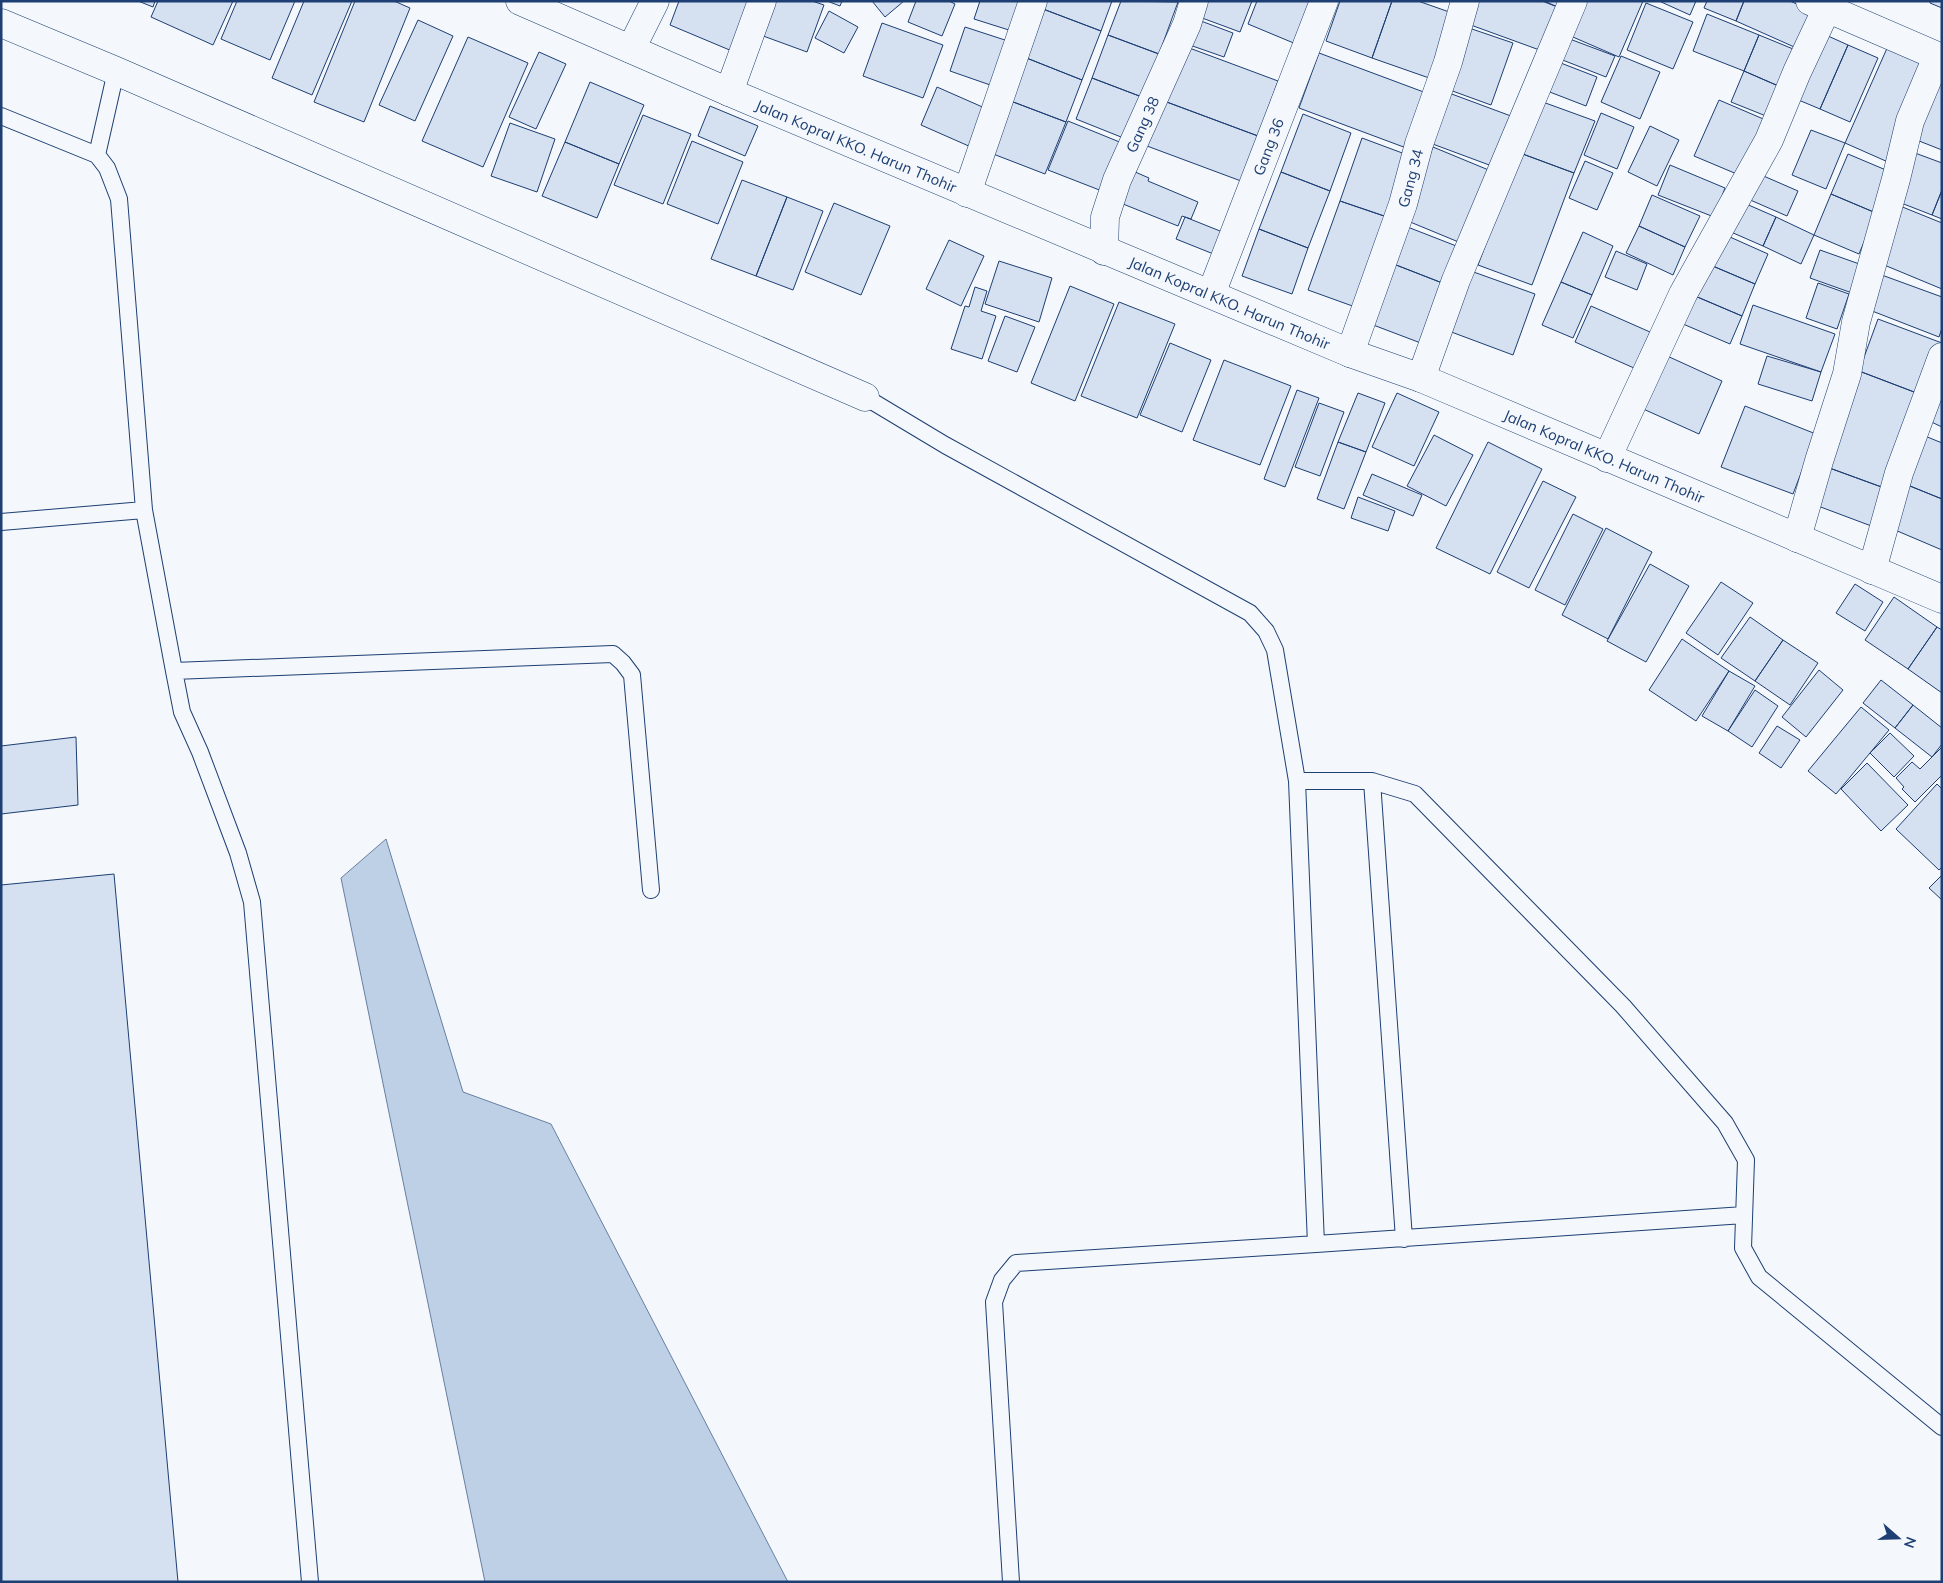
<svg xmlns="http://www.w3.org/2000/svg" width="1943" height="1583" font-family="Mulish,sans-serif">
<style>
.water{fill:#bed0e5;stroke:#687fa3}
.building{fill:#d5e0f0;stroke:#1d3f73}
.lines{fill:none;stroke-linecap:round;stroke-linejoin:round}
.lane-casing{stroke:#1d3f73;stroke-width:18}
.street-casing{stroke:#1d3f73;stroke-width:29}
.secondary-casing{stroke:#1d3f73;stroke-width:29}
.lane{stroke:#f4f7fb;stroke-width:16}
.street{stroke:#f4f7fb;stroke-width:28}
.secondary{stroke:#f4f7fb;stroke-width:28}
.labels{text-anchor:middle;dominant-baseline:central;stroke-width:4;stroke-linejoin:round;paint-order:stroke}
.street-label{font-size:15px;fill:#1d3f73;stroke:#f4f7fb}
</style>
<rect width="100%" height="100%" fill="#f4f7fb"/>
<path class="water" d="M386 839 463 1092 551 1124 788 1582H485L341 878Z"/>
<path class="building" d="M138 1H155L153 7Z
M158 1H233L213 45 151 17Z
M237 1H295L270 60 221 39Z
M304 1H352L312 95 272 78Z
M355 1H394L410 8 364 122 314 102Z
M679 1H746L751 4 732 51 670 25Z
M767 1H812L824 5 807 52 755 33Z
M827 1H842L840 6Z
M872 1H904L885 17Z
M916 1H949L955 4 942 36 908 22Z
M980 1H1022L1012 31 974 19Z
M1046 1H1112L1101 31 1043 9Z
M1121 1 1178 2 1159 54 1108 35Z
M1199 1H1252L1240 32 1194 15Z
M1257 1H1313L1296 44 1248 24Z
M1340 1H1392L1372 58 1326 41Z
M1392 1H1418L1455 14 1432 79 1372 58Z
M1476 1H1542L1560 8 1545 52 1468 24Z
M1544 1H1563L1560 8Z
M1580 1H1643L1619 57 1566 34Z
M1659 1H1696L1690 15Z
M1707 1H1744L1736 21 1704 8Z
M1744 1H1790L1817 13 1801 50 1736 21Z
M1930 1H1942V8L1930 3Z
M1646 3 1693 22 1673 69 1627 50Z
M1043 9 1101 31 1082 80 1024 57Z
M829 11 858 27 844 53 815 38Z
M1707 14 1759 35 1744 71 1693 51Z
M1193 18 1233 33 1224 57 1184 43Z
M418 20 453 36 415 121 379 105Z
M882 23 943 45 923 98 863 76Z
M965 27 1011 42 996 87 950 71Z
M1469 28 1513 43 1491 105 1447 89Z
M1817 31 1848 45 1820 109 1789 96Z
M1108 35 1159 54 1142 97 1092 78Z
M1759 35 1798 51 1783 88 1744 71Z
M468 37 528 63 483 167 422 141Z
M1567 38 1615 56 1606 77 1560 59Z
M1848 45 1878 58 1850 122 1820 109Z
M1184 46 1278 81 1258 136 1164 101Z
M1888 46 1930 65 1888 162 1845 143Z
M539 52 566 64 536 129 509 117Z
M1319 53 1429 94 1409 149 1299 108Z
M1621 56 1660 72 1640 119 1601 102Z
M1024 57 1082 80 1066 122 1008 100Z
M1553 60 1597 77 1586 106 1542 89Z
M1744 71 1783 88 1771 118 1731 102Z
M1942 74V150L1909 137Z
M1092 78 1142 97 1126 139 1076 119Z
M590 82 644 105 619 164 565 142Z
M937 87 987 109 971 147 921 125Z
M1449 93 1519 119 1500 169 1430 143Z
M1008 100 1066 122 1045 174 988 152Z
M1719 100 1768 121 1744 177 1694 156Z
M1164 101 1258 136 1241 181 1147 146Z
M1540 101 1595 121 1574 173 1520 153Z
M710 106 758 126 745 156 698 136Z
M1601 113 1634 127 1617 169 1584 155Z
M1303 114 1351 133 1330 191 1281 172Z
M643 115 691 134 663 204 614 185Z
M1068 121 1122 143 1102 191 1048 170Z
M510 123 555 139 537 192 491 176Z
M1650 126 1679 140 1657 186 1628 172Z
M1811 130 1845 143 1826 189 1792 175Z
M1362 138 1413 157 1390 218 1340 201Z
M692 141 743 162 718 224 667 204Z
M565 142 619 164 597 218 542 196Z
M1433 147 1491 171 1461 243 1403 219Z
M1520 153 1574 173 1532 285 1478 265Z
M1915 153 1942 163V190L1932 215 1896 201Z
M1848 154 1893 173 1876 213 1831 194Z
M1585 161 1613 173 1597 210 1569 198Z
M1670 165 1725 188 1714 217 1658 195Z
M1126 168 1149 178 1148 181 1198 202 1191 219 1182 216 1178 226 1113 200Z
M1281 172 1330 191 1308 248 1259 229Z
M1759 174 1798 191 1787 216 1748 199Z
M742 180 787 197 756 276 711 259Z
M1942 190V219L1932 215Z
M1831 194 1876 213 1859 254 1814 235Z
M1652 195 1700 216 1685 247 1639 226Z
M787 197 823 211 793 290 756 276Z
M1340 201 1390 218 1358 308 1308 290Z
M834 203 890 226 861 295 805 272Z
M1744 203 1776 217 1763 246 1731 232Z
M1900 206 1942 223V289L1877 262Z
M1185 217 1230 235 1221 257 1176 239Z
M1776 217 1814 235 1801 264 1763 246Z
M1405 226 1464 249 1450 286 1391 263Z
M1639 226 1685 247 1673 275 1626 253Z
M1259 229 1308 248 1292 294 1242 276Z
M1583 232 1613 246 1592 295 1561 282Z
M1721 233 1768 254 1755 284 1708 264Z
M949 240 984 256 961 306 926 289Z
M1820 250 1865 266 1855 294 1810 278Z
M1616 251 1647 264 1637 290 1605 277Z
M999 261 1052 278 1039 322 985 304Z
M1391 263 1450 286 1426 345 1368 323Z
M1708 264 1755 284 1742 316 1695 296Z
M1468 270 1535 294 1513 355 1446 330Z
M1879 274 1942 297V328L1939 337 1867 309Z
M1561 282 1592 295 1573 338 1542 325Z
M1818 283 1849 294 1837 329 1806 318Z
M1070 286 1114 304 1075 401 1031 383Z
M975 287 987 291 981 311 996 316 982 359 951 349 965 306 969 307Z
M1695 296 1742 316 1730 344 1683 324Z
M1119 302 1175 324 1137 418 1081 396Z
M1753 305 1835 334 1821 372 1740 344Z
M1591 306 1650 332 1634 368 1575 342Z
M1005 316 1035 327 1017 372 988 361Z
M1878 319 1942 343 1922 395 1859 371Z
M1170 343 1211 360 1182 432 1140 415Z
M1665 355 1722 381 1699 434 1641 408Z
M1767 356 1821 372 1812 401 1758 384Z
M1224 360 1291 386 1260 465 1193 440Z
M1859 371 1922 395 1887 489 1824 466Z
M1942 377V427L1923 418Z
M1297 390 1319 398 1285 487 1264 479Z
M1358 393 1385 403 1366 452 1338 442Z
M1397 393 1439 412 1414 466 1372 447Z
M1319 403 1344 412 1320 476 1295 467Z
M1745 406 1816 434 1793 494 1721 467Z
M1434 435 1473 455 1446 506 1407 486Z
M1925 436 1942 443V499L1905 484Z
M1338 442 1366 452 1344 509 1317 499Z
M1488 442 1542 469 1490 574 1436 548Z
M1824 466 1887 489 1874 527 1810 503Z
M1372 474 1422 495 1413 516 1363 495Z
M1543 481 1576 497 1529 588 1497 572Z
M1905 484 1942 499V550L1888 527Z
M1358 497 1395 511 1388 531 1351 518Z
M1573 514 1603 529 1565 605 1535 590Z
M1606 528 1652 552 1608 639 1562 615Z
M1650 564 1689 586 1646 662 1607 641Z
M1721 582 1753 603 1718 655 1686 633Z
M1855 584 1883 602 1865 631 1836 613Z
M1894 597 1937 627 1908 669 1865 640Z
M1750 617 1783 640 1755 681 1721 658Z
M1937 627 1942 630V693L1908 669Z
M1682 639 1729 671 1696 721 1649 690Z
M1783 640 1818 663 1790 705 1755 681Z
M1819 670 1843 690 1806 737 1782 717Z
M1729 671 1755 686 1728 731 1702 716Z
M1881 680 1913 705 1895 728 1863 703Z
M1755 690 1778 706 1752 747 1728 731Z
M1913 705 1942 728V744L1932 757 1895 728Z
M1861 707 1889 730 1836 794 1808 771Z
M1777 726 1800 740 1781 768 1759 753Z
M1890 733 1914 756 1894 777 1870 753Z
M76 737 78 805 1 814V746Z
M1942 747V775L1915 802 1902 789 1904 787 1896 778 1912 762 1920 769Z
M1867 763 1908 805 1881 831 1841 789Z
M1937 784 1942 789V867L1939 870 1896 829Z
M114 874 178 1582H1V885Z
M1942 875V900L1929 888Z"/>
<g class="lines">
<defs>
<path id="lane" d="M1 116 97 155 107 168 119 199 144 510 174 671 182 712 200 752 238 853 252 902 310 1582
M97 155 116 71
M865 397 945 445 1250 613 1266 631 1275 650 1297 781H1372L1415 794 1623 1006 1725 1123 1746 1160 1743 1248 1759 1277 1942 1427
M1 522 144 510
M174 671 613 654 623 663 632 675 651 890
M1372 781 1404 1239
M1316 1244 1744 1215
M1011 1582 994 1302 1002 1280 1016 1263 1316 1244 1297 781"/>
<g id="street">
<path d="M1 23 116 71 865 397"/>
<path d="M631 49 655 1"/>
<path d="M729 92 762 1"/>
<path d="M967 193 1033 1"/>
<path id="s1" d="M1104 251 1105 217 1117 180 1187 24 1194 1"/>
<path id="s2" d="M1211 294 1324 1"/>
<path id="s3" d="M1350 353 1403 204 1419 144 1448 62 1465 1"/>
<path d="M1421 378 1456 280 1573 1"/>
<path d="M1607 458 1683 294 1769 140 1797 72 1827 8"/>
<path d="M1797 538 1819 461 1847 374 1856 322 1896 179 1910 121 1937 57"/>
<path d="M1872 570 1899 473 1942 357"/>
</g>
<g id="secondary">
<path id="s4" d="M520 1 729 92 1350 353 1421 378 1942 599"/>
<path d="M1810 1 1942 58"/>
</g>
</defs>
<use href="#lane" class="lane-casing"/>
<use href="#street" class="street-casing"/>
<use href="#secondary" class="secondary-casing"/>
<use href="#lane" class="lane"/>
<use href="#street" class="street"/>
<use href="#secondary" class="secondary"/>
</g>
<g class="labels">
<g class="street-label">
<text stroke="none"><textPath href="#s1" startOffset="134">Gang 38</textPath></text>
<text stroke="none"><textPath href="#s4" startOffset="366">Jalan Kopral KKO. Harun Thohir</textPath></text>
<text stroke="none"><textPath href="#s2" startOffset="158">Gang 36</textPath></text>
<text stroke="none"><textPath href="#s3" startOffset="185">Gang 34</textPath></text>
<text stroke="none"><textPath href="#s4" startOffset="771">Jalan Kopral KKO. Harun Thohir</textPath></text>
<text stroke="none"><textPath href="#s4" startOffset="1176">Jalan Kopral KKO. Harun Thohir</textPath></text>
</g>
</g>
<rect width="1943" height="1583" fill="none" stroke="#1d3f73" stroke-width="5"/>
<g transform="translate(1898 1538) rotate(110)" stroke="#f4f7fb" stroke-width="4" paint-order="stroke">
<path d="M0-4L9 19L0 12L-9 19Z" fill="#1d3f73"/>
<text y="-8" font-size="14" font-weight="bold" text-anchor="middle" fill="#1d3f73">N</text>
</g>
</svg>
